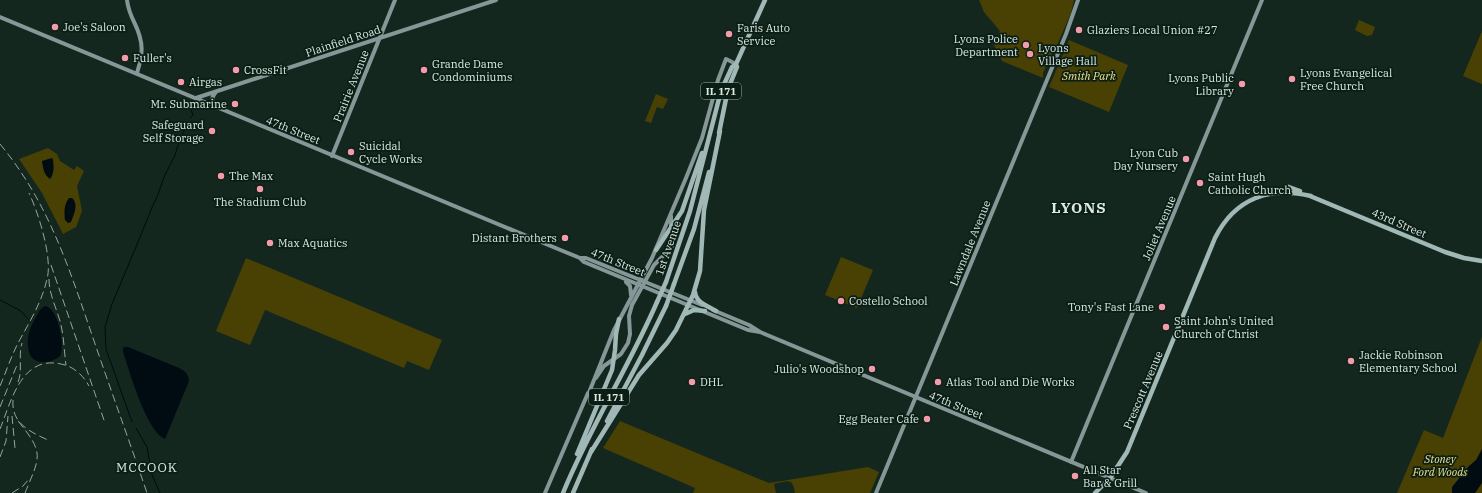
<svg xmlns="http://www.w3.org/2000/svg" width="1482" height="493" font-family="'IBM Plex Serif',serif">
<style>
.green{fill:#494004}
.water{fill:#000b12}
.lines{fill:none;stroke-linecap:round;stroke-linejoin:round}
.stream{stroke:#000b12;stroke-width:1}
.secondary{stroke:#859897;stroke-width:4}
.primary{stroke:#a0b9b7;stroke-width:4.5}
.rail{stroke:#96a59d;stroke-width:1;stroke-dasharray:8 4;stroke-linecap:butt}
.primary-bridge{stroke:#a0b9b7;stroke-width:4.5}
.poi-dot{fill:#f39aab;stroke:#0a1e15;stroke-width:1.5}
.labels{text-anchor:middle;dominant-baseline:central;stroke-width:3.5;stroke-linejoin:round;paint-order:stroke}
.shield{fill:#0a1e15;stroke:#9daca4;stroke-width:1}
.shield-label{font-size:10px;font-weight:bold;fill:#dce9e2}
.poi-label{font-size:11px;fill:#dce9e2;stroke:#0a1e15;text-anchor:start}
.street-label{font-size:11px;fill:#dce9e2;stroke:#0a1e15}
.park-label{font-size:11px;font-style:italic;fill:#f0e28d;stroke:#0a1e15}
.quarter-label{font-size:13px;letter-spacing:1px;fill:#dce9e2;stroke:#0a1e15}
.district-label{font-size:15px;font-weight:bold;letter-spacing:1px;fill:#dce9e2;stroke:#0a1e15}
</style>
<rect width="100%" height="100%" fill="#14271e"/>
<path class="green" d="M979 0H1074L1071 13 1055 50 1053 52 1043 73V78L1002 61 994 45 1000 31 984 12Z
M1359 20 1375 27 1372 35 1367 36 1355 30Z
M1482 31V84L1463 76Z
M1069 40 1128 65 1109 112 1049 87Z
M656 94 668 99 663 109 657 107 651 123 645 121Z
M48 148 57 154 60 161 74 170 77 166 84 171 77 186 82 211 76 227 63 234 42 193 19 159Z
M841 257 873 270 857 308 825 295Z
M246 258 442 340 429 370 407 361 404 368 265 310 250 345 216 331Z
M1482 337V493H1397L1424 430 1443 438Z
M620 421 769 483 868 467 879 472 870 493H795C793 477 787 481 774 484L776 493H693L695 488 603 448Z"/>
<path class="water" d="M52 158 53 160C54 167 54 174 50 179 44 175 43 168 42 161Z
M69 198H72C79 204 74 214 71 222L68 223 65 220C64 211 64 205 69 198Z
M46 306C59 311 65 345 60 356 47 366 29 365 28 346 27 337 30 327 35 319 38 314 40 307 46 306Z
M124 347H128L179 368C185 371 188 373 189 381L165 439C146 431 130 372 123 352V349Z
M1482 449V483L1475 493H1452V487L1469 466 1476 460Z"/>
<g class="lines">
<path class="stream" d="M190 118 193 115 191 110
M0 300 21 311 29 320
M132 422 106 349 105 327 112 304 136 247 153 205 157 197 164 177 175 155 180 139 187 125
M136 428 147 447 152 475 160 493"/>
<path class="secondary" d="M127 0C128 9 131 16 135 24 144 43 143 54 137 73
M0 17 558 249 580 258H586L702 305
M196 98 496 0
M216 106C211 101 211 97 216 92
M332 156 395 0
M580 258 584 262 748 330 760 332 1146 493
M626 282 630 286 631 295
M713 310 749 325 760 332
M596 378 604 366 621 354 628 343 630 334 629 316 632 305 654 265 667 252 672 246 673 238 671 225V216
M588 395 614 330 652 258 686 178 702 138 718 80 726 59 736 64
M1071 462 1262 0
M545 493 588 393
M876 493 1066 34 1078 0"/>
<path class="primary" d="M719 133 728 89 737 67 736 64
M1286 186 1300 191
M1310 196 1445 252 1464 258 1482 261
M656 250 682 211 702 153
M666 282 690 211 721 91 732 67 736 64 765 0
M674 284 694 229 709 172
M695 292C696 303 708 306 716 311
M685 314 694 310 705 311
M607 421 642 355 666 306
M591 452 639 375 667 343 676 330 693 295 700 271 704 210 720 131
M577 454 612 370 615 350 616 334 619 319
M563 493C590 427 629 367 657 302
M573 493 592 449
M1095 493 1110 478 1127 452 1215 238C1235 198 1270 186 1311 196"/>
<path class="rail" d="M0 144C48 202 68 265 92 335 110 388 129 440 147 493
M51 265 105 423
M49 279C49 294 56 307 60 321 64 335 64 351 66 365
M18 382C23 370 18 356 22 343
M0 386C6 372 11 357 18 343 29 323 42 302 47 279 53 258 38 212 29 193
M13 400C11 423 30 432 48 440
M0 407 17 365
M12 416 15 448
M18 421C45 454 40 456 25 493
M0 429C11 402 21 355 61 364 73 366 83 375 89 386
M0 457 6 441 8 416
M12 493 23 486 29 479"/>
<path class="primary-bridge" d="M657 302 666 282
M666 306 674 284"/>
</g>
<g class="poi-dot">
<circle cx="55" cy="27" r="4"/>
<circle cx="1079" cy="30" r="4"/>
<circle cx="729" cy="34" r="4"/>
<circle cx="1026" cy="45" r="4"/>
<circle cx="1030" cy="54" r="4"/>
<circle cx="125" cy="58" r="4"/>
<circle cx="236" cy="70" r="4"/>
<circle cx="424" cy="70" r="4"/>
<circle cx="1292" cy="79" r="4"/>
<circle cx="181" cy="82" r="4"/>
<circle cx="1242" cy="84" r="4"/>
<circle cx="235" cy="104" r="4"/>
<circle cx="212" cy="131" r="4"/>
<circle cx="351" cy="152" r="4"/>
<circle cx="1186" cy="159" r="4"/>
<circle cx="221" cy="176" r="4"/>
<circle cx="1200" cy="183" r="4"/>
<circle cx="260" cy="189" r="4"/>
<circle cx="565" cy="238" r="4"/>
<circle cx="270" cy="243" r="4"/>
<circle cx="841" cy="301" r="4"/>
<circle cx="1162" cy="307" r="4"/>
<circle cx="1166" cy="327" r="4"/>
<circle cx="1351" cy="361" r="4"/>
<circle cx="872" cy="369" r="4"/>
<circle cx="692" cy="382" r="4"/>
<circle cx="938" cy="382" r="4"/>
<circle cx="927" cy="419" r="4"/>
<circle cx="1075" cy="476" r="4"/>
</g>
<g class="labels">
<g class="shield">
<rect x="701" y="83" width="40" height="16" rx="3"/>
<rect x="589" y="389" width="40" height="16" rx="3"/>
</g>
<g class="shield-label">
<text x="721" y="91">IL 171</text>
<text x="609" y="397">IL 171</text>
</g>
<g class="poi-label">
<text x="63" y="27">Joe's Saloon</text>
<text x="737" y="28">Faris Auto<tspan x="737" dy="13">Service</tspan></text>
<text x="1087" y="30">Glaziers Local Union #27</text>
<text x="1018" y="39" text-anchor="end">Lyons Police<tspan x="1018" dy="13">Department</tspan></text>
<text x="1038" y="48">Lyons<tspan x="1038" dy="13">Village Hall</tspan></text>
<text x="133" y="58">Fuller's</text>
<text x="432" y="64">Grande Dame<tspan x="432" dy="13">Condominiums</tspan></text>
<text x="244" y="70">CrossFit</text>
<text x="1300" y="73">Lyons Evangelical<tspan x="1300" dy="13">Free Church</tspan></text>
<text x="1234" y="78" text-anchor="end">Lyons Public<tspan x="1234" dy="13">Library</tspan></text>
<text x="189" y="82">Airgas</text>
<text x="227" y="104" text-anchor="end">Mr. Submarine</text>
<text x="204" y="125" text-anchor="end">Safeguard<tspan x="204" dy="13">Self Storage</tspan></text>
<text x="359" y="146">Suicidal<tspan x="359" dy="13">Cycle Works</tspan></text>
<text x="1178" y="153" text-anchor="end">Lyon Cub<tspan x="1178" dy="13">Day Nursery</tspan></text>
<text x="229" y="176">The Max</text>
<text x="1208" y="177">Saint Hugh<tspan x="1208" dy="13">Catholic Church</tspan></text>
<text x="260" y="202" text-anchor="middle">The Stadium Club</text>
<text x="557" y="238" text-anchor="end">Distant Brothers</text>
<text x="278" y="243">Max Aquatics</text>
<text x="849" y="301">Costello School</text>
<text x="1154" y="307" text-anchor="end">Tony's Fast Lane</text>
<text x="1174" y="321">Saint John's United<tspan x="1174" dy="13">Church of Christ</tspan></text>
<text x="1359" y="355">Jackie Robinson<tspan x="1359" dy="13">Elementary School</tspan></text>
<text x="864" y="369" text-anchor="end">Julio's Woodshop</text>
<text x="700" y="382">DHL</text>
<text x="946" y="382">Atlas Tool and Die Works</text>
<text x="919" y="419" text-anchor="end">Egg Beater Cafe</text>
<text x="1083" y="470">All Star<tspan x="1083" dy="13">Bar &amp; Grill</tspan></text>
</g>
<g class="street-label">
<text transform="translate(343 41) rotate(-18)">Plainfield Road</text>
<text transform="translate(351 86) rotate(-68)">Prairie Avenue</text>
<text transform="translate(293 130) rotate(22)">47th Street</text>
<text transform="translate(1399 223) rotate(23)">43rd Street</text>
<text transform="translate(1159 228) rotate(-67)">Joliet Avenue</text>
<text transform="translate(970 243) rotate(-68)">Lawndale Avenue</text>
<text transform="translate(668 248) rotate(-71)">1st Avenue</text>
<text transform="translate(618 262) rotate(22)">47th Street</text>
<text transform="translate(1143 390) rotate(-67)">Prescott Avenue</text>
<text transform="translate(956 405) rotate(22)">47th Street</text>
</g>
<g class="park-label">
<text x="1089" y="76">Smith Park</text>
<text x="1440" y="459">Stoney<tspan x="1440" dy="13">Ford Woods</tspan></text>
</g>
<g class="quarter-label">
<text x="147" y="467">MCCOOK</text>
</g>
<g class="district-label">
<text x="1079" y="207">LYONS</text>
</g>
</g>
</svg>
